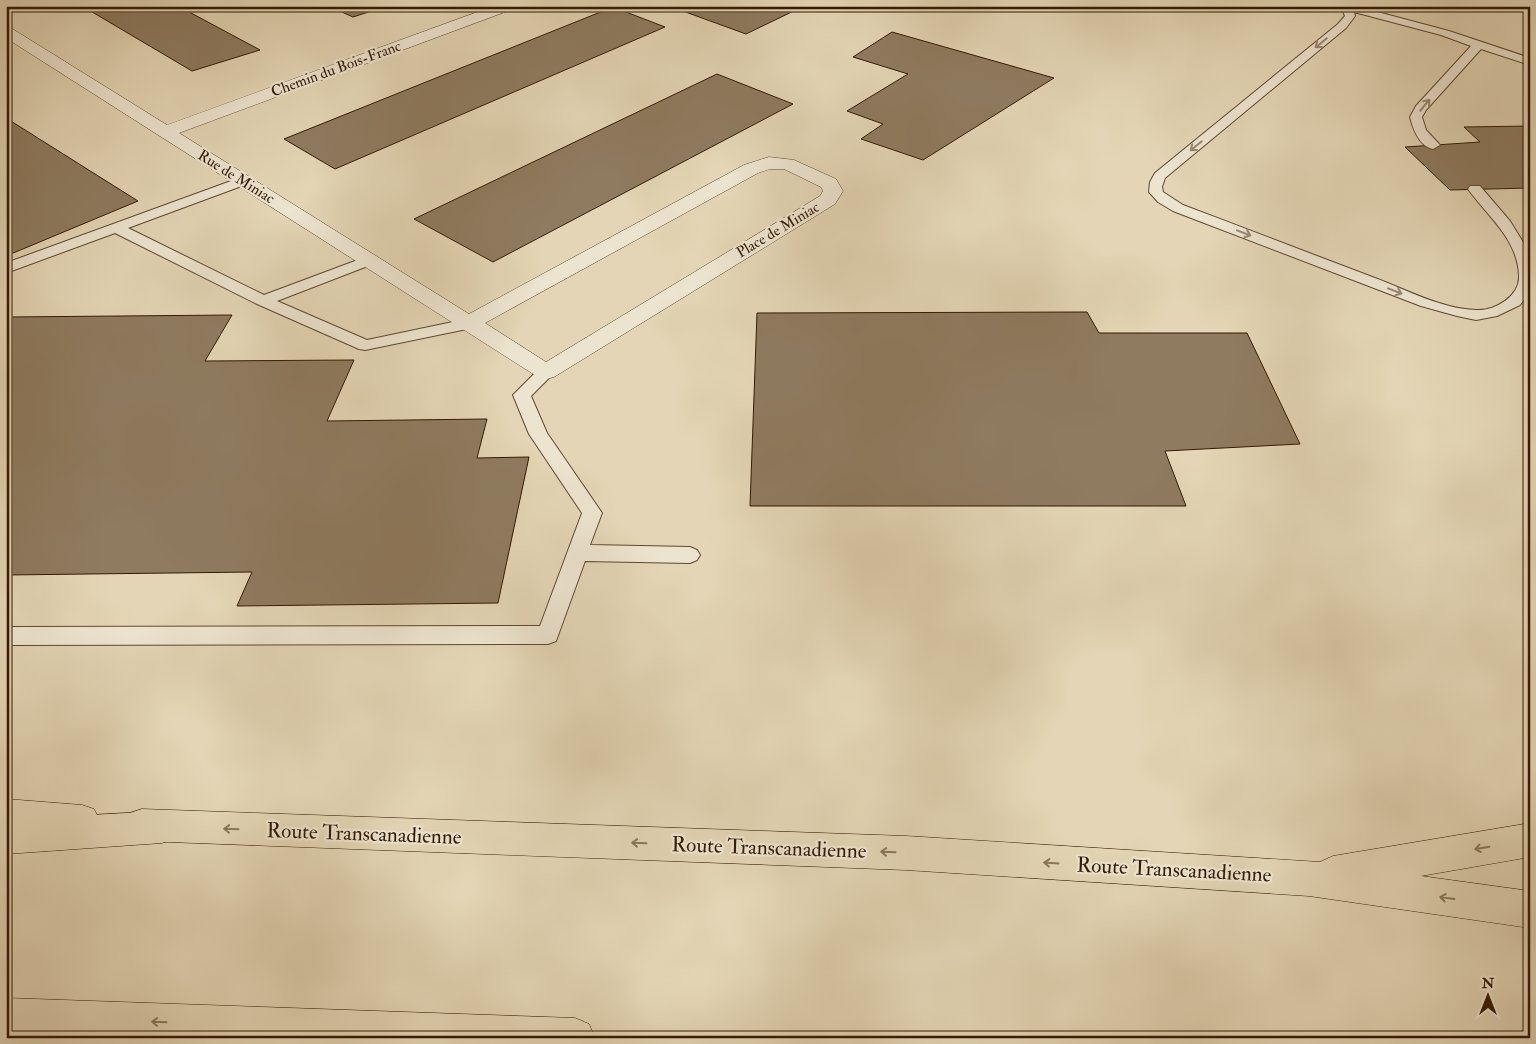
<svg xmlns="http://www.w3.org/2000/svg" width="1536" height="1044" font-family="'IM FELL Double Pica',serif">
<style>
.building{fill:#8e7b60;stroke:#321a03}
.lines{fill:none;stroke-linecap:round;stroke-linejoin:round}
.service-casing{stroke:#5e4930;stroke-width:2}
.minor-casing{stroke:#5e4930;stroke-width:1}
.primary-casing{stroke:#321a03;stroke-width:1}
.motorway-casing{stroke:#321a03;stroke-width:1}
.service{fill:#ede4cf;fill-rule:evenodd}
.minor{fill:#ede4cf;fill-rule:evenodd}
.primary{fill:#e3d5b5;fill-rule:evenodd}
.motorway{fill:#e3d5b5;fill-rule:evenodd}
.oneway{stroke:#998973}
.oneway2{stroke:#8a785c}
.labels{text-anchor:middle;dominant-baseline:central;stroke-width:4.5;stroke-linejoin:round;paint-order:stroke}
.far-street-label{font-size:15px;fill:#321a03;stroke:#ede4cf}
.near-street-label{font-size:21px;fill:#321a03;stroke:#ede4cf}
</style>
<rect width="100%" height="100%" fill="#e3d5b5"/>
<filter id="stains"><feTurbulence type="fractalNoise" baseFrequency=".004" numOctaves="4"/><feColorMatrix values="0 0 0 0 .2 0 0 0 0 .09 0 0 0 0 .02 0 0 0 .5 -.17"/></filter>
<radialGradient id="worn" r=".72"><stop offset=".6" stop-color="#630" stop-opacity="0"/><stop offset="1" stop-color="#630" stop-opacity=".3"/></radialGradient>
<path class="building" d="M82 6H178L260 50 192 71Z
M328 6H387L353 17Z
M669 6H804L746 34Z
M613 7 665 27 335 169 284 139Z
M892 32 1054 78 923 160 861 139 883 124 847 111 908 74 853 57Z
M717 74 793 104 493 262 414 219Z
M6 118 138 201 6 256Z
M1530 126V188L1450 190 1405 147 1480 142 1464 127Z
M1087 312 1099 333H1247L1300 444 1165 451 1186 506H750L757 313Z
M232 315 205 361 354 360 327 421 487 419 477 458 529 457 498 603 237 606 252 572 6 575V317Z"/>
<g class="lines">
<defs>
<path id="service" d="M1337 6H1355L1449 31 1530 58V65L1481 49 1426 110 1422 117 1426 130 1440 145 1433 149C1419 146 1413 129 1410 117L1416 106 1471 46 1441 35 1354 12 1355 16 1346 28 1165 178 1162 187 1163 192 1183 205C1247 229 1311 254 1375 278 1407 290 1442 309 1476 310 1495 311 1520 296 1519 276 1518 239 1488 217 1468 189L1470 186H1480L1510 221 1526 247 1530 255V292L1520 305 1497 316 1476 320 1457 316 1421 306 1173 211 1158 202 1149 192 1150 182 1155 173 1338 24 1345 16 1342 9Z
M242 177 247 178 249 181 247 184 128 228 264 295 363 258H373L376 261 373 264 277 301 367 340 467 319 473 321 475 324 473 327 467 329 365 350 359 349 257 304 115 233 6 273V263Z
M546 367 552 368 555 372 531 396 547 433 602 513 590 545 690 547 697 550 700 555 697 560 690 563 585 561 556 641 548 644 6 645V627L540 626 582 513 529 434 513 395 540 368Z"/>
<path id="minor" d="M494 6H515L513 9 179 133 469 314 744 165 769 157 794 160 836 179 843 191 835 204 554 377 546 379 538 377 6 38V27L11 28 167 125ZM770 169H784L821 187 823 191 820 196 546 362 485 323 758 173Z"/>
<path id="primary" d="M6 799 82 805 94 809 100 821 94 833 82 837 6 831Z
M142 809 906 836 1320 862 1333 856 1530 823V857L1421 876 1530 891V928L1309 896 906 870 142 841 130 837 124 825 130 813Z"/>
<path id="motorway" d="M162 811 174 815 180 827 174 839 162 843 6 854V820Z
M6 998 575 1018 589 1024 595 1038H6Z"/>
</defs>
<use href="#service" class="service-casing"/>
<use href="#minor" class="minor-casing"/>
<use href="#primary" class="primary-casing"/>
<use href="#motorway" class="motorway-casing"/>
<use href="#service" class="service"/>
<use href="#minor" class="minor"/>
<use href="#primary" class="primary"/>
<use href="#motorway" class="motorway"/>
</g>
<defs><path id="oneway-shaft" d="M-6 0H5M1.5-3L5.5 0L1.5 3" fill="none" stroke-width="1.6" stroke-linecap="round" stroke-linejoin="round" transform="scale(1.25)"/></defs>
<g class="oneway">
<use href="#oneway-shaft" transform="translate(1321 43) rotate(141)"/>
<use href="#oneway-shaft" transform="translate(1425 105) rotate(-50)"/>
<use href="#oneway-shaft" transform="translate(1196 146) rotate(141)"/>
<use href="#oneway-shaft" transform="translate(1244 233) rotate(21)"/>
<use href="#oneway-shaft" transform="translate(1395 291) rotate(21)"/>
</g>
<g class="oneway2">
<use href="#oneway-shaft" transform="translate(231 829) rotate(-178)"/>
<use href="#oneway-shaft" transform="translate(639 843) rotate(-178)"/>
<use href="#oneway-shaft" transform="translate(1482 848) rotate(170)"/>
<use href="#oneway-shaft" transform="translate(888 852) rotate(-178)"/>
<use href="#oneway-shaft" transform="translate(1051 863) rotate(-176)"/>
<use href="#oneway-shaft" transform="translate(1447 898) rotate(-172)"/>
<use href="#oneway-shaft" transform="translate(159 1022) rotate(-178)"/>
</g>
<g class="labels">
<g class="far-street-label">
<text transform="translate(336 69) rotate(-20)">Chemin du Bois-Franc</text>
<text transform="translate(236 177) rotate(32)">Rue de Miniac</text>
<text transform="translate(778 230) rotate(-31)">Place de Miniac</text>
</g>
<g class="near-street-label">
<text transform="translate(364 834) rotate(2)">Route Transcanadienne</text>
<text transform="translate(769 848) rotate(2)">Route Transcanadienne</text>
<text transform="translate(1174 870) rotate(3)">Route Transcanadienne</text>
</g>
</g>
<rect width="1536" height="1044" fill="none" stroke="#e3d5b5" stroke-width="25"/>
<rect x="8" y="8" width="1521" height="1029" fill="none" stroke="#321a03" stroke-width="2.5"/>
<rect x="12" y="12" width="1511" height="1019" fill="none" stroke="#321a03"/>
<g transform="translate(1488 996)" stroke="#ede4cf" stroke-width="4" paint-order="stroke">
<path d="M0-4L9 19L0 12L-9 19Z" fill="#321a03"/>
<text y="-8" font-size="14" font-weight="bold" text-anchor="middle" fill="#321a03">N</text>
</g>
<rect width="100%" height="100%" filter="url(#stains)"/>
<rect width="100%" height="100%" fill="url(#worn)"/>
</svg>
